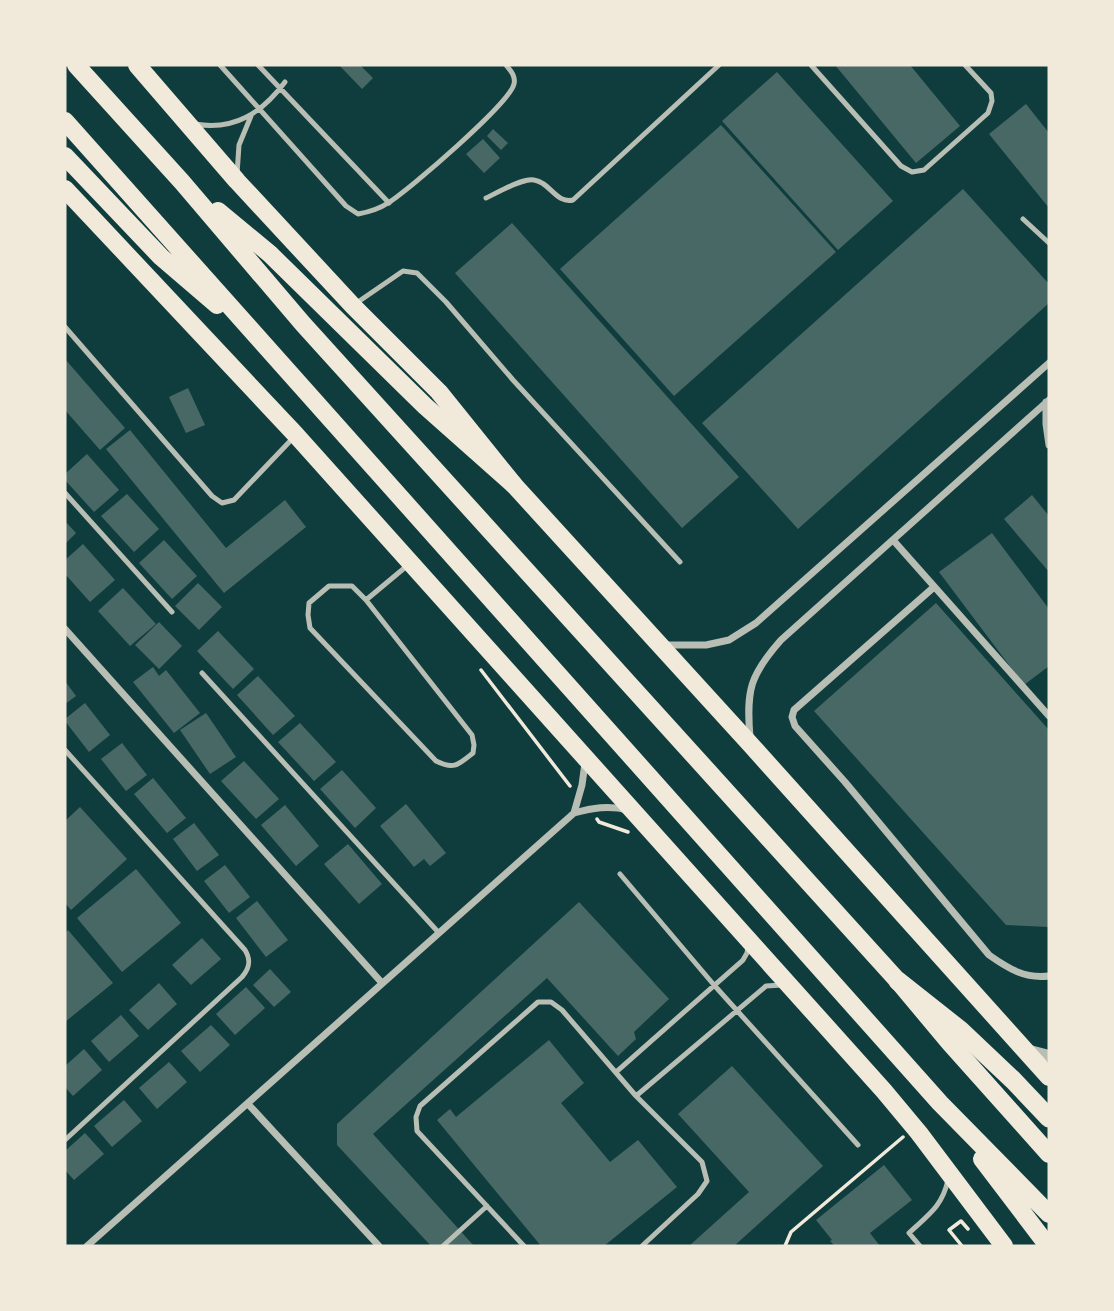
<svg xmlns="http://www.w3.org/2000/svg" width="1114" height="1311" font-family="'Exo 2',sans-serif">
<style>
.building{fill:#486865}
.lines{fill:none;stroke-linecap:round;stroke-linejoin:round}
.path{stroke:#f1e9da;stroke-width:3.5}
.service{stroke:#b8beb3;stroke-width:5}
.minor{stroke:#b8beb3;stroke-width:7}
.tertiary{stroke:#b8beb3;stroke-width:12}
.primary{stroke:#f1e9da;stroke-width:18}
.trunk{stroke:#f1e9da;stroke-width:18}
.motorway{stroke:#f1e9da;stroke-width:19}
</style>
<rect width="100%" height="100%" fill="#0f3d3e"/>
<path class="building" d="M339 65H360L373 78 362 89Z
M835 65H910L960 126 916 163Z
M777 72 893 201 838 250 722 121Z
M1026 104 1049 133V208L989 134Z
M721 125 836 252 674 396 560 269Z
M493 129 508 143 501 150 487 136Z
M483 139 500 158 484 173 466 154Z
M963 189 1049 284V303L798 529 702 423Z
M512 223 739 477 682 528 455 273Z
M65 359 125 428 100 450 65 410Z
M188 388 205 425 186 433 169 397Z
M130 430 226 548 285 500 306 527 224 593 106 449Z
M87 454 119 490 94 512 65 480V474Z
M127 494 159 529 134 552 101 516Z
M1032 495 1049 516V572L1004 519Z
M65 521 76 533 65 544Z
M992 533 1049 609V666L1024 685 939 572Z
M164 540 197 576 172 599 139 563Z
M83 544 115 580 90 602 65 574V560Z
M198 583 222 607 199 630 175 606Z
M123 588 156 624 130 646 98 611Z
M936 603 1049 730V927L1006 925 814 711Z
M159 622 182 646 159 669 135 645Z
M218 631 254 669 233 689 197 651Z
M153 667 159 676 166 670 200 713 174 733 133 682Z
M258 676 295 716 273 735 237 695Z
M65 681 76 696 65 704Z
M85 703 110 735 89 752 65 721V719Z
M206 713 236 757 210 774 180 730Z
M300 723 336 762 314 781 278 742Z
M122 743 147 775 126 791 101 759Z
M244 761 279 799 256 819 221 781Z
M342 770 376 808 355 828 320 789Z
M153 778 186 818 167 833 134 794Z
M406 804 446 853 430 866 424 859 414 867 380 826Z
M285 805 319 846 296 866 261 825Z
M80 807 127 859 71 910 65 903V821Z
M194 823 219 855 197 871 173 839Z
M348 844 382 884 359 904 324 864Z
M225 865 250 897 229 913 204 881Z
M136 869 181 923 122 972 77 918Z
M257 901 288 940 266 957 236 918Z
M579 902 669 999 634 1032 636 1039 618 1056 547 978 373 1134 474 1246H431L337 1145V1124Z
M68 930 113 983 65 1022V933Z
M202 938 221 959 191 985 172 965Z
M270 969 291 992 274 1007 253 985Z
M159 983 177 1004 148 1030 129 1010Z
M246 987 265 1008 235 1035 216 1014Z
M121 1015 139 1036 109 1062 91 1041Z
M211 1025 230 1045 200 1072 181 1051Z
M549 1040 584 1083 561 1103 610 1162 638 1140 677 1187 604 1246H541L437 1120 450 1109 456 1117Z
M84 1049 102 1070 73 1096 65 1087V1066Z
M169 1062 187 1082 157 1109 139 1088Z
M732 1066 823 1166 734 1246H689L749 1192 678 1114Z
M124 1100 142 1121 112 1147 94 1126Z
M85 1133 104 1154 74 1180 65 1170V1151Z
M884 1165 912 1200 870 1233 880 1246H835L830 1241 832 1240 816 1220Z"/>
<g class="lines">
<path class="path" d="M481 670 570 786
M597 819 599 822 628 832
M785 1246 791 1232 903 1137
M962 1246 949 1230 961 1221 968 1229"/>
<path class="service" d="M220 65 346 206 358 214C369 212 379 209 388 203 409 190 510 103 514 84 516 76 510 70 506 65
M258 65 389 203
M811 65 901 166 912 172 924 170 988 113 992 101 991 93 965 65
M195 124C234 131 262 113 285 82
M237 174 239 145 251 116
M486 198C497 193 522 178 534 180 550 182 556 204 573 200L719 65
M1023 219 1049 243
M355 304 403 271 417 273 446 302 513 380 680 562
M65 327 212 496 222 503 234 500 294 437
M65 493 172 612
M366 600 472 735 474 745 473 753C458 765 454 770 436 761L310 628 308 615 309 603 329 586H352L366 600 408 565
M202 673 439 933
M65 750 245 950C251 960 250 968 242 977L65 1140
M620 874 714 985 858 1145
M616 1072 743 960 747 953 748 947
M636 1096 766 986 782 985
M443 1246 487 1206
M524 1246 417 1131 416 1117 420 1106 538 1002H551L562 1010 636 1096 702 1162 707 1181 698 1194 642 1246
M920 1246 909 1233C928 1215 942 1207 948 1180"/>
<path class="minor" d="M1046 402V424L1049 445
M893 540 1049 716
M934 587 794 710 792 717 795 726 845 782 989 955C1009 969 1025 979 1049 976
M65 629 382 983
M664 645H706L729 640 756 623 1049 363
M750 737C746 690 750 675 781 640L1049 400
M574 813 582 785 585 763
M248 1104 379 1246
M87 1246 574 813C592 808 609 805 628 810"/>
<path class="tertiary" d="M1026 1050 1049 1056"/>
<path class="primary" d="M137 65 237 181 353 306 439 392 514 485 751 745 1049 1077
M65 189 296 435 884 1091 919 1133 1004 1246"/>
<path class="trunk" d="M76 65 182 182 303 324 898 981 949 1042 1049 1154
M65 121 940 1103 1049 1214
M65 156 161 257 217 305
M218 211 270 254 425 406 514 485
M982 1159 1048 1246"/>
<path class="motorway" d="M898 981 960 1030 1013 1080 1049 1118"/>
</g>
<rect width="1114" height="1311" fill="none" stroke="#f1e9da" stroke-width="133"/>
</svg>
